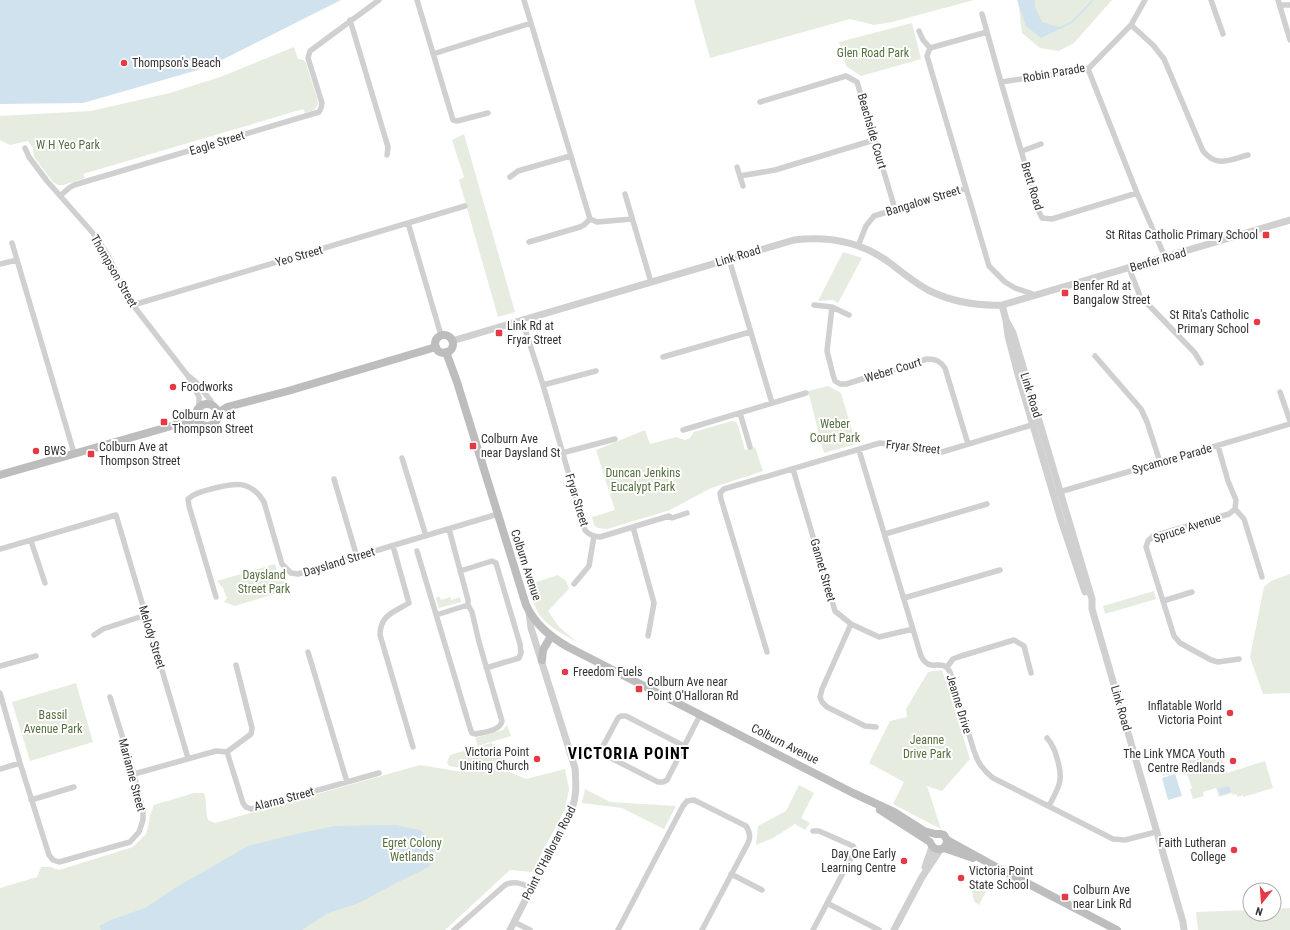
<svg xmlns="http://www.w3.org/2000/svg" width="1290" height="930" font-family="'Roboto Condensed',sans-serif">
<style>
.green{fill:#e6ecdf}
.water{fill:#cfe2ee}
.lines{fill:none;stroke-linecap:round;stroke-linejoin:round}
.stream{stroke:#cfe2ee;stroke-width:1.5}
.minor{stroke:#d0d0d0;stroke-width:5.5}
.tertiary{stroke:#d0d0d0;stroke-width:7}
.secondary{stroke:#bdbdbd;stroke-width:8}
.poi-dot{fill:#e63946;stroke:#fff;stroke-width:1.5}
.labels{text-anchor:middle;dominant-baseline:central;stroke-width:4;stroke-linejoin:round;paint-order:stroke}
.park-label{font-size:12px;fill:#56703f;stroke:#fff}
.poi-label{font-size:12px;fill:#333;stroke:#fff;text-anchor:start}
.street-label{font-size:12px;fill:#333;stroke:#fff}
.district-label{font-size:16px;font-weight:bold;letter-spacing:1px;fill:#000;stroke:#fff}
</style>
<rect width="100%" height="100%" fill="#fff"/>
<path class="green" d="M694 0H974L892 22 874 25 850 19 710 58Z
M1018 0H1112L1074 43 1059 51 1040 48 1022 33Z
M912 23 921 59 861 76 846 66 839 42Z
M294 47 298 59 304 60 306 63 318 101C318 110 311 111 305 113L303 109 83 174 85 178 63 185H58L53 182 34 157 33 148 28 141 10 145 0 140V116L91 111 170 93 223 76Z
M464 134 515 312 498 317 459 180 464 177 452 140Z
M843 252 862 258 838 303 833 300 818 301Z
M828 386 841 393 856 444 824 453 808 391Z
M732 421 736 422 738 425 745 450 755 447 763 471 711 488 670 510 607 529 598 528 594 525 592 517 615 510 596 450 645 430 650 444 676 437 685 440 690 438 694 432Z
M275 564 277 572 287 580 284 591 235 606 224 602 227 598 223 588 217 581Z
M1290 574V693L1263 694 1250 657 1264 587 1271 581Z
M558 575 566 581 569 589 548 611 559 627 577 642C563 634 548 627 539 614 534 606 531 594 527 585Z
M1154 591 1156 599 1105 614 1103 606Z
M439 596 441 600 450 597 451 600 460 597 461 602 439 608 436 598Z
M942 670 970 759 942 791 927 786 941 829 893 804 904 782 869 763 890 721 907 717 906 709 928 672Z
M76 683 93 742 30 761 12 702Z
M507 725 511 736 478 746 475 738 503 730Z
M491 743 500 748 503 756 505 765 512 773 526 779 565 769 569 789 565 809 532 872 510 870 445 930H0V888L37 877 41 867H50L59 870 133 847 146 834 149 823 150 815 154 805 194 793H204C207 802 205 810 208 820L215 823 420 765 462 772 461 768 449 766 447 762 450 755Z
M1220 751 1227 773 1265 761 1273 788 1243 797V795L1237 797V794L1233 795 1232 793 1219 797 1216 788 1203 792 1204 796 1193 799 1190 789 1192 788 1187 774 1183 775 1181 770 1163 776 1161 769Z
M799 785 814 793 801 818 810 823 805 830 795 824 773 838 756 845 758 826 786 811Z
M585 789 610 802 676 806 664 829 622 808 582 803Z
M981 880 987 882V889L979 905 974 901 972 891 977 883Z
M1290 908V930H1198L1196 912 1250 910V914H1274V909Z"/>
<path class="water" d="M0 0H341L208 67 83 103 0 104Z
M1017 0H1035V6L1042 22 1062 28 1041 38 1026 26Z
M1175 774 1182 796 1168 800 1162 778Z
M1229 786 1231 792 1220 795 1218 789Z
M395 825 420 830 436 846 429 867 394 884 359 903 328 913 302 930H101L99 926 111 920 145 908 175 888 248 846 292 835 335 826Z"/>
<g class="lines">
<path class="stream" d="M1060 28 1072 22 1093 0"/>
<path class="minor" d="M417 0 453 120 457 121 488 113
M524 0 590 219
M1211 0 1223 34
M1278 0 1290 40
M1280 5H1290
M982 14 1001 82 1088 69 1131 25 1145 0
M350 20 388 147 387 155
M1131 25 1153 45 1164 59 1203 151C1217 168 1229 160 1248 155
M919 31 923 40 930 48 927 56 966 188
M930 48 987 32
M433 54 531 23
M1088 69 1137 193 1165 257
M1001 82 1039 212 1042 218 1052 219 1137 193
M760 102 846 76 857 82 895 209
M25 148 29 157 47 181 92 232 106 252 133 305 188 376 199 397V408
M1022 151 1041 144
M737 167 743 186
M740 176 775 170 874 140
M510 177 518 171 570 156
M625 194 651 282
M60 196 69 188 74 185 319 112 321 108 322 103 308 58 310 51 379 0
M408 223 441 335
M529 242 580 227 584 225 590 219 597 222 632 219
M12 243 74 453
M858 246 866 226 874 216 966 188 989 266 1005 282 1015 288 1033 294
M729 259 772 403
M0 264 17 260
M1129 268 1140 296 1195 353 1201 363
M133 305 465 206
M814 305 832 307 849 315
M832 307 827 351 833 375 835 381 840 384H846L927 359C936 359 940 361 945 368L968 444
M522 320 543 385 585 530C589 535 593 536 600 537L669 516 672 518 687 513
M1095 356 1141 409 1147 422 1160 462
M663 357 750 332
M190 377 196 382 211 401 210 405
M543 385 596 371
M1280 392 1290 421
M740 413 750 447
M683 430 806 393
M1218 446 1228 481 1236 500 1235 509 1229 514 1153 536 1148 541 1146 547 1174 636 1180 643 1211 660 1218 662 1239 659
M859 450 921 656C931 675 941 656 950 672L974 751C978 763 983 770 993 778L1113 839 1125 840 1156 832
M562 453 615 439
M402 458 426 536
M793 469 835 611 851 624 879 637 913 629
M334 479 357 557
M1056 493 1290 424
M1235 509 1244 519 1262 577
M633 527 654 603 648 636
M885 534 987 504
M31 541 45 583
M393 546 409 603C394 612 380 615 380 635L413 747
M0 549 116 515 188 758
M417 551 471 731 472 733 476 734C484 732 500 731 502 721L479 642 472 612 468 605V600L449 529
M460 571 492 561 496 563 520 644 521 653 519 658 486 668
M574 584 589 566 594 536
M216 597 189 506 188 499C194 493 203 491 211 489 234 483 250 479 264 502L282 564 291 573 298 574 498 514
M904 598 1000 570
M1163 601 1192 592
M436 615 468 605
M851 624 822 689 820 697 822 702 827 707 865 726 876 727
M94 635 103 629 146 615
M308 652 347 782
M767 652 721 499 720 493 724 489 880 443 942 452 1035 424
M0 666 36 656
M947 667 953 659 958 657 1014 640 1024 646 1031 673
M0 693 20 763 49 855 53 860 59 862 130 842 139 832 143 820V811L134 774 110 697
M1047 738C1053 745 1055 750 1057 758 1064 781 1059 786 1049 806
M684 746 626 716H621L618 718 602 748 605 755 658 782H663L667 780 700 715
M227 752 251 734 252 728 236 665
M0 769 20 763
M134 774 216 751 227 752 243 803 246 807 251 809 379 773
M31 800 74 787
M813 831H819L853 846 855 850 813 930
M731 874 762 890
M827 903 879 930
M514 922 530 930
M454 930 505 885C515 880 522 884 532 888
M618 930 683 806 687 801 694 800 746 826C750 832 751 837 748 843L702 930"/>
<path class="tertiary" d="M1002 305 1006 320 1008 336 1019 378 1061 520 1085 592
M1006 320 1013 333 1092 599V609L1183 922 1184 930
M452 341 794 240C828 236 862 242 890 263 903 273 916 284 930 291 953 302 977 306 1002 305L1290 220
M925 867 932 847
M510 930 572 809C577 795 576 783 575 768L531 628 529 612
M894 930 922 877 940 850"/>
<path class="secondary" d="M435 344a9 9 0 1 1 18 0a9 9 0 1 1-18 0Z
M446 352 457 382 526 605C535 624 549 636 568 647L853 793 894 812 924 831 935 834H941L944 835 947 840 998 868 1117 930
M196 415a11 11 0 1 1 22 0a11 11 0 1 1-22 0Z
M218 413 227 407 288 391 436 347
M0 475 196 419
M542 660 543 650 551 636
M880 810 930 842C934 853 947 851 947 840
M944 848 973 858"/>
</g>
<g class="poi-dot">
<circle cx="124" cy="63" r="4"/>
<rect x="1262" y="231" width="8" height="8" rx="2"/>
<rect x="1061" y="289" width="8" height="8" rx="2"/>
<circle cx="1257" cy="322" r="4"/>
<rect x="495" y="329" width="8" height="8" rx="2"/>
<circle cx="173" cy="387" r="4"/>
<rect x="160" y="418" width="8" height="8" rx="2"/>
<rect x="469" y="442" width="8" height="8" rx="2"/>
<circle cx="36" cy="451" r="4"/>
<rect x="87" y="450" width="8" height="8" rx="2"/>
<circle cx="565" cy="672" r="4"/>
<rect x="635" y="685" width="8" height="8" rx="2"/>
<circle cx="1230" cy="713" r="4"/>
<circle cx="537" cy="759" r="4"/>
<circle cx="1233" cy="761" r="4"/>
<circle cx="1234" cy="850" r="4"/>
<circle cx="904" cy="861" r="4"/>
<circle cx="961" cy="878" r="4"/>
<rect x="1061" y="893" width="8" height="8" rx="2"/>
</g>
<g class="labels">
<g class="park-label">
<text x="873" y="53">Glen Road Park</text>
<text x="68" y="145">W H Yeo Park</text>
<text x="835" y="424">Weber<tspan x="835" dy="14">Court Park</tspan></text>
<text x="643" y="473">Duncan Jenkins<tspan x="643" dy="14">Eucalypt Park</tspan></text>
<text x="264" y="575">Daysland<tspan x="264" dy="14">Street Park</tspan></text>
<text x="53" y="715">Bassil<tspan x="53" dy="14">Avenue Park</tspan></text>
<text x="927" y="740">Jeanne<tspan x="927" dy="14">Drive Park</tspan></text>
<text x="412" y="843">Egret Colony<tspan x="412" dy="14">Wetlands</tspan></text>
</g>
<g class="poi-label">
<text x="132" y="63">Thompson's Beach</text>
<text x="1258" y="235" text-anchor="end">St Ritas Catholic Primary School</text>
<text x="1073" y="286">Benfer Rd at<tspan x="1073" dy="14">Bangalow Street</tspan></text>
<text x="1249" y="315" text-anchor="end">St Rita's Catholic<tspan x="1249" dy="14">Primary School</tspan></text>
<text x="507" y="326">Link Rd at<tspan x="507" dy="14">Fryar Street</tspan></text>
<text x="181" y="387">Foodworks</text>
<text x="172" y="415">Colburn Av at<tspan x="172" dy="14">Thompson Street</tspan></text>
<text x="481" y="439">Colburn Ave<tspan x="481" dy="14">near Daysland St</tspan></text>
<text x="99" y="447">Colburn Ave at<tspan x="99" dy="14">Thompson Street</tspan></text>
<text x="44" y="451">BWS</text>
<text x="573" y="672">Freedom Fuels</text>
<text x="647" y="682">Colburn Ave near<tspan x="647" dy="14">Point O'Halloran Rd</tspan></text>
<text x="1222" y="706" text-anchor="end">Inflatable World<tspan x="1222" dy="14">Victoria Point</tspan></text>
<text x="529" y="752" text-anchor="end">Victoria Point<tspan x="529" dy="14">Uniting Church</tspan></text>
<text x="1225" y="754" text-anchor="end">The Link YMCA Youth<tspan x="1225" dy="14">Centre Redlands</tspan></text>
<text x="1226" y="843" text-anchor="end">Faith Lutheran<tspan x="1226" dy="14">College</tspan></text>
<text x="896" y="854" text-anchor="end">Day One Early<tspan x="896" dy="14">Learning Centre</tspan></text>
<text x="969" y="871">Victoria Point<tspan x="969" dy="14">State School</tspan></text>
<text x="1073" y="890">Colburn Ave<tspan x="1073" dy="14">near Link Rd</tspan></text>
</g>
<g class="street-label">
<text transform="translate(1054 73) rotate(-10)">Robin Parade</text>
<text transform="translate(872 131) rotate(74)">Beachside Court</text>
<text transform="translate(217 143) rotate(-17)">Eagle Street</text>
<text transform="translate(1032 186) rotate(73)">Brett Road</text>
<text transform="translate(923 201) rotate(-17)">Bangalow Street</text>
<text transform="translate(299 256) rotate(-16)">Yeo Street</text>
<text transform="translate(738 256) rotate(-17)">Link Road</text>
<text transform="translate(1158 260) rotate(-16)">Benfer Road</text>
<text transform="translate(114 271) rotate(60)">Thompson Street</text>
<text transform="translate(893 370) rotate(-17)">Weber Court</text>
<text transform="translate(1031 395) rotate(73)">Link Road</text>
<text transform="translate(913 447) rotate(6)">Fryar Street</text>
<text transform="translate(1172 459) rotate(-16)">Sycamore Parade</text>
<text transform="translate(577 500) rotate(73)">Fryar Street</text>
<text transform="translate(1187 528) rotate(-18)">Spruce Avenue</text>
<text transform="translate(339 562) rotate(-17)">Daysland Street</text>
<text transform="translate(526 565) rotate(72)">Colburn Avenue</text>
<text transform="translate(823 570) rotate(74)">Gannet Street</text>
<text transform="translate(152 637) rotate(73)">Melody Street</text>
<text transform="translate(959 704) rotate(73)">Jeanne Drive</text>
<text transform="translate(1121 708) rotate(74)">Link Road</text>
<text transform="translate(785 744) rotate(27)">Colburn Avenue</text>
<text transform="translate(132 775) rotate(75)">Marianne Street</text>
<text transform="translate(284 799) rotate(-15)">Alarna Street</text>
<text transform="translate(549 853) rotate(-63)">Point O'Halloran Road</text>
</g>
<g class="district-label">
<text x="629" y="753">VICTORIA POINT</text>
</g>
</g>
<g transform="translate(1262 902) rotate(197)"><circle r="19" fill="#ffffff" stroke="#adadad"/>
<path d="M0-3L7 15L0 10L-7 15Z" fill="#e63946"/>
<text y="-6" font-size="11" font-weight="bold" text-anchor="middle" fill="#333333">N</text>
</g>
</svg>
